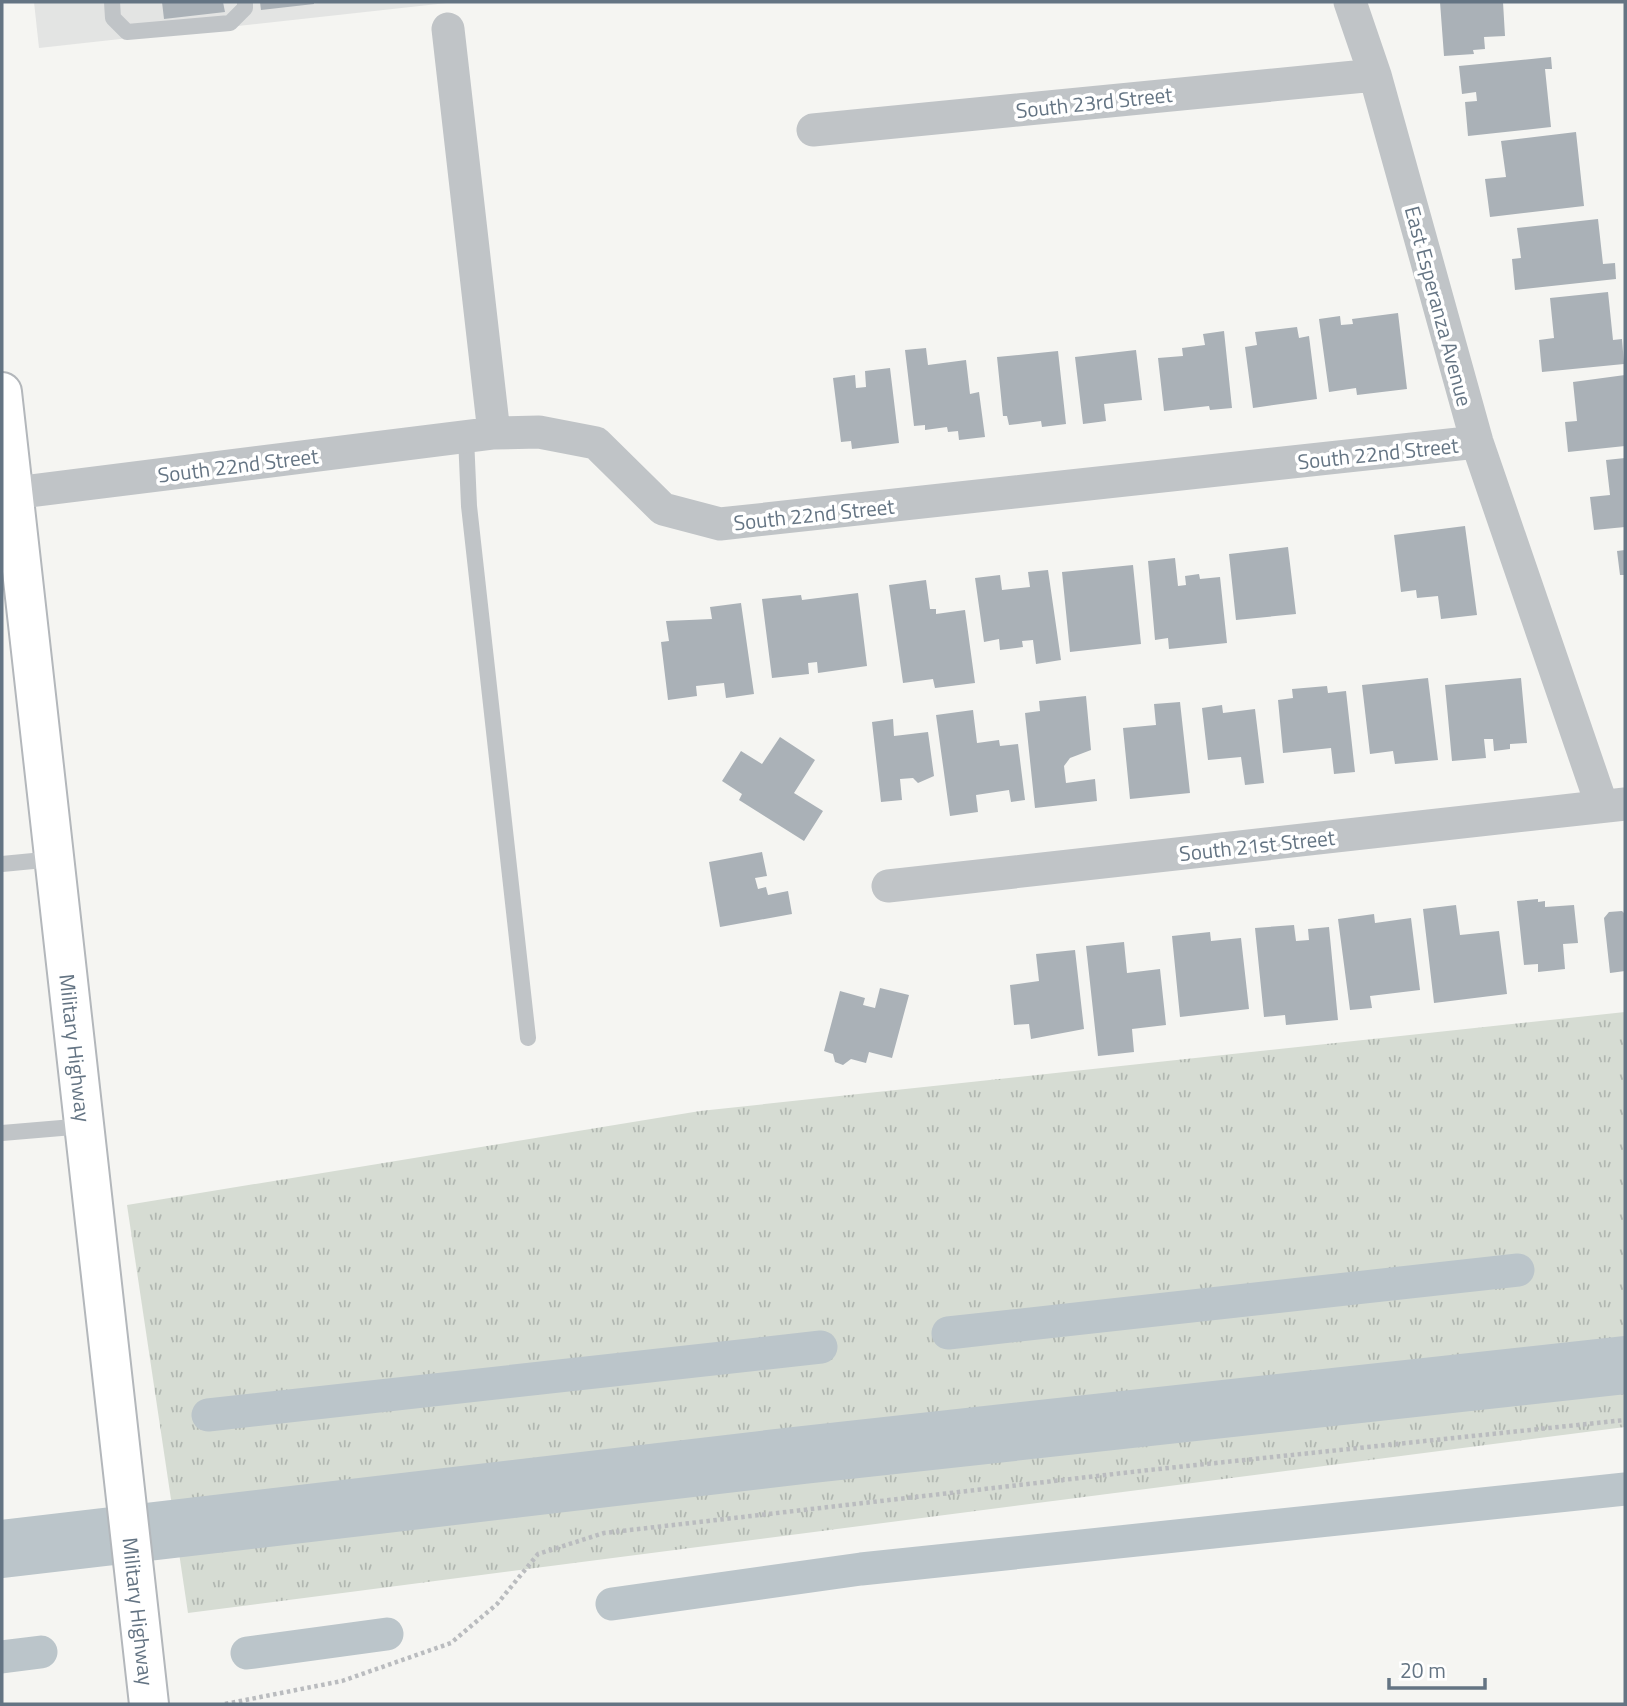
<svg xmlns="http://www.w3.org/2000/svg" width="1627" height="1706" font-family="'Titillium Web',sans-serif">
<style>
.built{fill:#e3e4e3}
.park{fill:url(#park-tufts)}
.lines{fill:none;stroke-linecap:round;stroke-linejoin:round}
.canal{stroke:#bbc5ca;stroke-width:33}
.river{stroke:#bbc5ca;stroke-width:58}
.building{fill:#aab1b7}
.primary-casing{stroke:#b3b7bb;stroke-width:42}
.path{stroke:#babcbf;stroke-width:4.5;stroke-dasharray:3.5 3.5;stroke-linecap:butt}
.service{stroke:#c0c4c7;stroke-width:16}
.minor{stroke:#c0c4c7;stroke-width:33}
.primary{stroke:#fff;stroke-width:38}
.labels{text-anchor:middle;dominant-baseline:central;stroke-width:7;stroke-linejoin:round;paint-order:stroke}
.street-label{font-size:21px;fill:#647483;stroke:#fff}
</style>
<defs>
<pattern id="park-tufts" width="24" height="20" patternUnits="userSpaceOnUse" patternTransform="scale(1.75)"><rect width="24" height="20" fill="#d6dcd3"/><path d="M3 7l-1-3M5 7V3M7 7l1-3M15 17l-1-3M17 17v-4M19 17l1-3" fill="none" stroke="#b1b7b1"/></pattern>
</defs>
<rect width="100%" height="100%" fill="#f5f5f2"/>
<path class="built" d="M34 2H456L39 48Z"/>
<path class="park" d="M1625 1012V1427L188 1613 127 1205 700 1111Z"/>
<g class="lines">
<path class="canal" d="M948 1333 1518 1270
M208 1415 821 1347
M612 1604 861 1569 1625 1489
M247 1653 387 1634
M2 1657 41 1652"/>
<path class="river" d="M2 1549 803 1455 1625 1365"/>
</g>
<path class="building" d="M162 2H223L225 12 164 19Z
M260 2H314V4L261 10Z
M1440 2H1503L1505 36 1484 37 1485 49 1473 50 1474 54 1444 56Z
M1551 57 1552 69H1545L1551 127 1468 136 1465 102 1477 101 1476 92 1462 94 1459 66Z
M1576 132 1584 206 1490 217 1485 179 1506 177 1501 141Z
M1598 219 1603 264 1615 263 1616 279 1515 290 1512 259 1521 258 1517 228Z
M1608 292 1613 340 1622 339 1624 364 1542 372 1539 340 1554 338 1550 298Z
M1398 313 1407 389 1357 395 1356 388 1329 392 1319 319 1340 316 1341 325 1353 324 1352 319Z
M1297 327 1299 338 1309 336 1317 399 1253 408 1245 347 1257 345 1255 332Z
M1224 331 1232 408 1210 410 1209 406 1164 411 1158 358 1183 356 1182 348 1205 345 1203 334Z
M926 348 928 365 966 360 970 394 979 392 985 437 959 440 958 431 948 432 947 427 925 430V425L914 426 905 350Z
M1136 350 1142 400 1104 404 1106 421 1083 424 1075 357Z
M1058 351 1066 424 1042 427 1041 421 1009 425 1007 416H1003L997 357Z
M890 368 899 443 852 449 851 441 841 442 833 378 855 375 856 388 866 387 865 371Z
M1625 375V446L1568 452 1565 422 1577 421 1573 382Z
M1625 458V527L1594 530 1590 497 1610 495 1606 460Z
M1465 526 1477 615 1441 619 1438 596 1417 598 1416 590 1401 592 1394 535Z
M1288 547 1296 614 1236 620 1229 554Z
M1625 550V575H1620L1617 551Z
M1175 558 1178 586 1186 585 1185 576 1199 574 1200 579 1220 577 1227 643 1169 649 1168 638 1155 640 1148 561Z
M1133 565 1141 644 1070 652 1062 572Z
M1048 570 1061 660 1036 664 1033 640 1022 641 1023 647 1000 650 999 639 984 642 975 578 1000 575 1002 590 1030 587 1028 572Z
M926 580 930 609H936V614L965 610 975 683 935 688 933 679 903 683 889 585Z
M858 593 867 666 818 673 817 662 808 663 809 674 772 678 762 599 801 595 802 600Z
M741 603 754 694 726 698 724 683 696 686 697 696 668 700 661 642 669 641 666 621 712 619 710 607Z
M1428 678 1438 760 1395 764 1393 751 1370 754 1362 685Z
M1521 678 1527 743 1510 744V749L1494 751 1493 739H1484L1486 758 1452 761 1445 685Z
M1327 686 1328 693 1346 691 1355 772 1334 774 1331 748 1283 753 1278 700 1293 698 1292 689Z
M1086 696 1091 750 1070 758 1064 766 1066 783 1095 779 1097 801 1035 808 1025 713 1040 711 1039 701Z
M1180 702 1190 793 1130 799 1123 728 1156 725 1154 704Z
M1222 705 1223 713 1255 709 1264 783 1245 785 1241 757 1208 760 1202 708Z
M973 710 977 743 999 740 1000 746 1018 744 1025 800 1011 802 1009 790 976 795 978 812 950 816 936 715Z
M893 719 894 736 928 732 934 776 918 783 913 778 900 779 902 800 881 802 872 722Z
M780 737 815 760 794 793 823 811 804 841 739 800 742 794 722 781 741 751 762 764Z
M762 852 767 876 755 878 758 889 766 887 768 895 788 891 792 914 720 927 709 862Z
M1538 899V902L1545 901V907L1574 905 1578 943 1563 944 1565 969 1538 972V964L1524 965 1517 901Z
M1456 905 1460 935 1499 931 1507 994 1434 1003 1423 909Z
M1622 911 1625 914V971L1610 973 1604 918 1609 912Z
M1374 914 1375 923 1411 918 1420 990 1370 996 1372 1008 1350 1010 1338 919Z
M1294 925 1296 941 1309 940 1308 929 1329 927 1338 1020 1286 1025 1285 1015 1264 1017 1255 928Z
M1210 932 1211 941 1241 938 1249 1009 1180 1017 1172 936Z
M1124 942 1127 973 1160 969 1166 1025 1132 1029 1134 1052 1098 1056 1086 946Z
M1075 950 1084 1029 1031 1039 1029 1024 1014 1025 1010 985 1039 981 1036 954Z
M880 988 909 995 892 1058 869 1052 866 1063 851 1059 843 1065 835 1062 833 1054 824 1051 840 991 865 998 863 1005 875 1008Z"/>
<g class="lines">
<defs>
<g id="primary">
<path id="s1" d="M2 392 149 1704"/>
</g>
</defs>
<use href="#primary" class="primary-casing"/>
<path class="path" d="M225 1704 342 1681 451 1643 497 1604 538 1554 604 1533 1149 1470 1625 1420"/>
<path class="service" d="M112 2 113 18 127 32 230 23 245 8V2
M466 437 469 506 528 1038
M2 864 54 859
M2 1133 85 1126"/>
<path class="minor" d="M1350 2 1375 75 1477 442 1602 806
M448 29 494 433
M813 130 1375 75
M14 493 494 433 539 432 596 443 663 509 720 524 1477 442
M888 886 1625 804"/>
<use href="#primary" class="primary"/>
</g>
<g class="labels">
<g class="street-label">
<text transform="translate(1094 102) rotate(-6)">South 23rd Street</text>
<text transform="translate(1439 306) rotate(75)">East Esperanza Avenue</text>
<text transform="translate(1378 453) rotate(-6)">South 22nd Street</text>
<text transform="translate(238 465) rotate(-7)">South 22nd Street</text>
<text transform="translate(814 514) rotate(-6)">South 22nd Street</text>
<text transform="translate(1257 845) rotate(-6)">South 21st Street</text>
<text stroke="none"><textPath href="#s1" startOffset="660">Military Highway</textPath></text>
<text stroke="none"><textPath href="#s1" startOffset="1227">Military Highway</textPath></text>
</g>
</g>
<rect width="1627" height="1706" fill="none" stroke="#647483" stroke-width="7"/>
<path d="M1389 1678v10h96v-10" fill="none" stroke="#647483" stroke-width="3.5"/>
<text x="1400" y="1678" font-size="21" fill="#647483" stroke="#ffffff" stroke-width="5" paint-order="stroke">20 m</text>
</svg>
